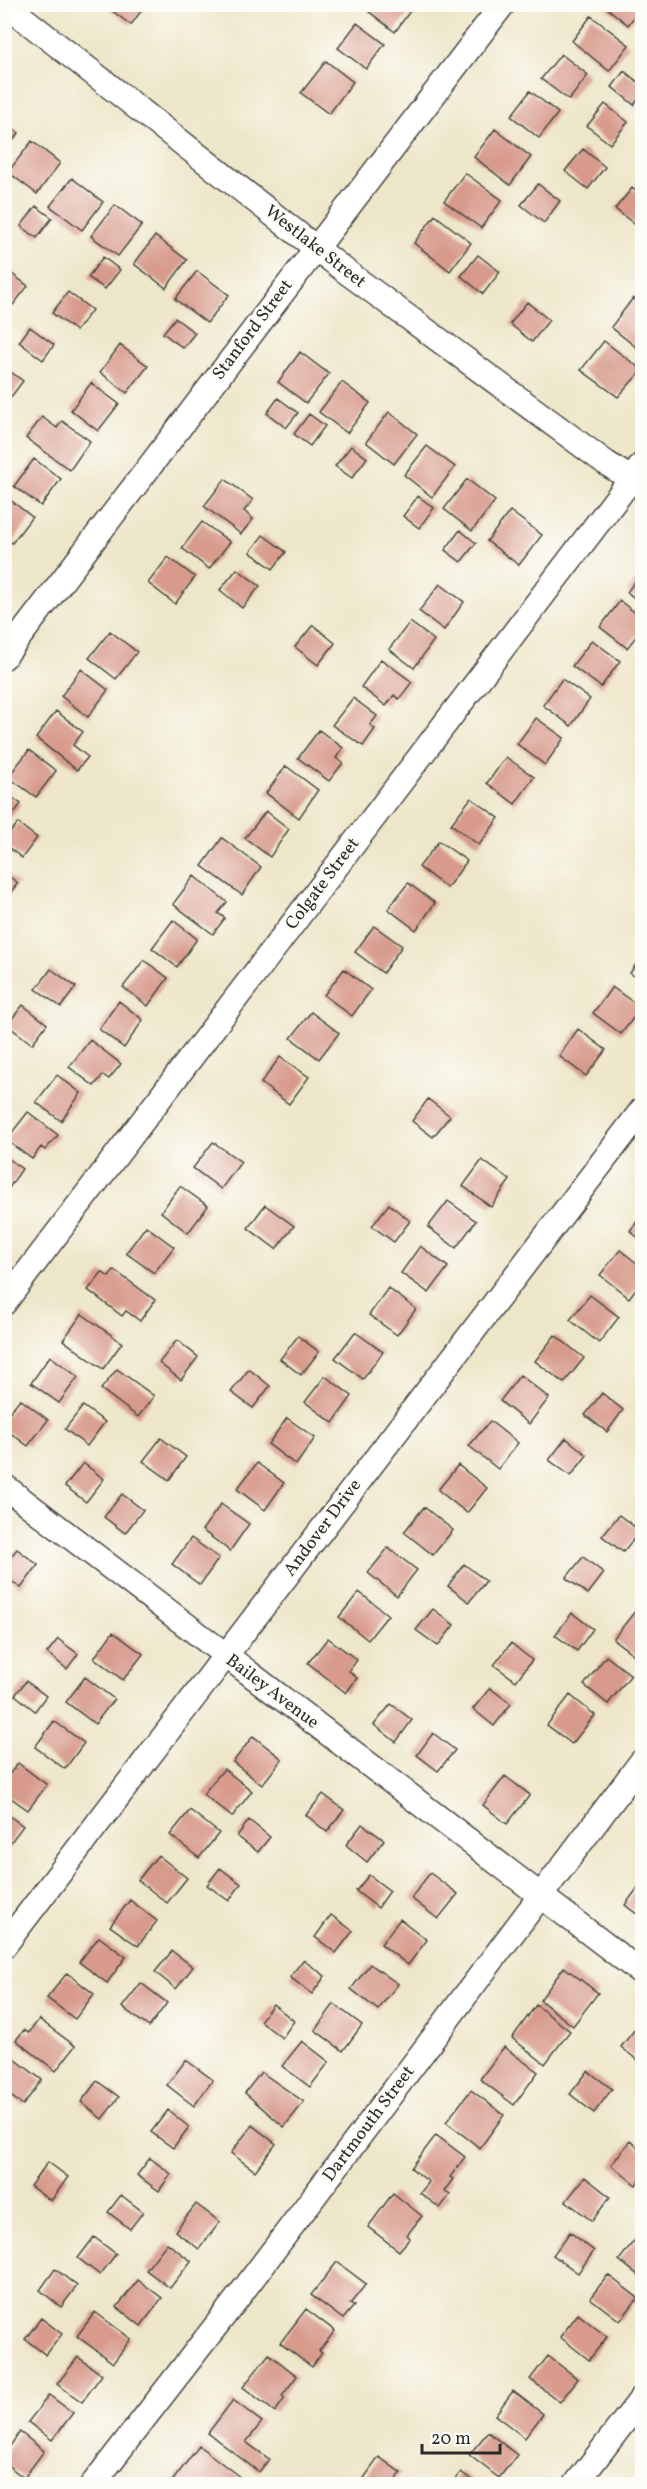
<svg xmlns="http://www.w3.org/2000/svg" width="647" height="2489" font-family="Vollkorn,serif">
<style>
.building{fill:#d79a8b}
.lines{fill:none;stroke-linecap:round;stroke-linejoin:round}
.minor-casing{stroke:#484743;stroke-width:27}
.minor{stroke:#fff;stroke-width:24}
.labels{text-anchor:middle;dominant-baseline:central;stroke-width:6;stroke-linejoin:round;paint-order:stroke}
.street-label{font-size:18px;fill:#2b2b2b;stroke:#fdfcf7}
</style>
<rect width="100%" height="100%" fill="#fdfcf7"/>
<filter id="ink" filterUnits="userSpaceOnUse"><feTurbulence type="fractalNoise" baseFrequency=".0167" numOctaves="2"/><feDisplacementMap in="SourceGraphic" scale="12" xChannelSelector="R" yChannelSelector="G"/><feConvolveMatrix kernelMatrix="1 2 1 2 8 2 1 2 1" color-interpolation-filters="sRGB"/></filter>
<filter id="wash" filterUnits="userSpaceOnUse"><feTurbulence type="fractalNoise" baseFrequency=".008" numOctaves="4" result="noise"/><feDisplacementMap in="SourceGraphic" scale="24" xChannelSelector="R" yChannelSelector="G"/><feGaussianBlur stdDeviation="1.35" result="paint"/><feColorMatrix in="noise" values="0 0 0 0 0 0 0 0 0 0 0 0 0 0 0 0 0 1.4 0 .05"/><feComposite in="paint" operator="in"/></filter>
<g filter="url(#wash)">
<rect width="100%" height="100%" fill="#eee6c9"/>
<g id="blocks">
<path class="building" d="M103 4H146L131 25Z
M371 4H415L395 32 367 10Z
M602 4H642V7L628 25Z
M591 16 629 45 609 71 572 41Z
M357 23 385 44 366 69 338 48Z
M561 54 588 75 569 100 541 79Z
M326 61 353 82 329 114 301 93Z
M624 71 642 85V94L634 105 612 87Z
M530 91 558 113 539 138 511 116Z
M605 104 628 122 610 144 587 126Z
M4 121 19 133 4 152Z
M495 129 531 157 510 185 474 157Z
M32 141 60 163 37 194 8 172Z
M583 149 605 167 588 189 565 171Z
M465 173 502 200 481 228 444 201Z
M72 178 103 202 82 230 50 206Z
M538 184 560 201 544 223 521 205Z
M632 188 642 196V221L638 227 615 209Z
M115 205 142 225 118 256 91 236Z
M36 206 52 218 37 238 21 226Z
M435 215 471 243 450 271 414 243Z
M155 236 187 260 166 288 134 264Z
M478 255 500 272 483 294 461 276Z
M103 257 120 270 105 289 88 277Z
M4 268 28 286 13 305 4 298Z
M197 271 229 295 207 323 175 299Z
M68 292 92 310 76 331 52 313Z
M633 298 642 305V352L611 327Z
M527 302 549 320 532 342 510 324Z
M175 318 195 333 183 348 163 333Z
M30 327 54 345 43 360 19 342Z
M604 341 642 370 618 397 581 370Z
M120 345 148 366 127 393 100 372Z
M300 352 329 374 306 403 278 382Z
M4 367 23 381 8 401 4 398Z
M342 382 370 403 347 433 319 412Z
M91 383 119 404 98 431 71 410Z
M278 398 298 413 286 428 267 413Z
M389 412 417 434 394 464 366 442Z
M309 414 325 426 310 446 294 434Z
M42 417 57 428 62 421 90 441 70 470 26 438Z
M351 446 367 458 352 478 335 466Z
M427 446 455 467 432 497 404 475Z
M34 459 61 479 41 506 14 486Z
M225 479 253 500 244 511 253 519 241 534 204 506Z
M467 479 495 501 472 531 444 509Z
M4 495 32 517 12 543 4 538Z
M418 496 434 508 419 528 403 516Z
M510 511 542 535 519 565 487 541Z
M202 522 230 542 209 569 182 548Z
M460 530 476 543 461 562 445 550Z
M263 535 286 552 273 569 250 552Z
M168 557 195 577 175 604 148 583Z
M237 569 260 586 242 608 220 590Z
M642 572V604L627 592Z
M440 584 464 602 444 630 419 611Z
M620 601 642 618V629L627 648 600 627Z
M410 622 434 640 414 668 389 649Z
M313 625 335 643 318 665 295 647Z
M110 631 137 652 116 679 89 658Z
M592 640 620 661 601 687 572 666Z
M381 659 412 682 399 699 394 695 386 706 361 687Z
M81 669 108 690 88 717 61 696Z
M562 679 590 699 571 726 543 705Z
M353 698 377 716 370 725 375 729 363 746 332 725Z
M56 711 83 732 73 745 88 757 77 770 36 738Z
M536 718 564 738 545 765 517 744Z
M319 730 343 748 336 758 343 763 329 781 298 758Z
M29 750 56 771 36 797 8 777Z
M506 757 534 777 515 804 487 783Z
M286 766 318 790 299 818 266 793Z
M4 792 21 804 4 826Z
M471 798 499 818 479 845 451 824Z
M266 811 289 829 270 857 245 838Z
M18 823 37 838 22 858 4 844V840Z
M222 838 261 867 242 895 202 866Z
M439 841 467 861 447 888 419 867Z
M4 873 18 883 4 901Z
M194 876 227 902 218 913 225 918 213 934 173 904Z
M408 883 435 903 416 930 388 909Z
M173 920 197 939 177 967 152 948Z
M374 926 402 946 383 973 355 952Z
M642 956V983L630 973Z
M144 960 168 978 148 1006 123 987Z
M51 969 76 987 61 1007 36 989Z
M344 969 371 990 352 1016 324 995Z
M612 987 641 1008 621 1034 593 1013Z
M119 1001 143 1020 124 1048 99 1029Z
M23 1005 47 1024 32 1044 7 1025Z
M311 1012 339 1033 319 1059 291 1038Z
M578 1029 606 1050 586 1076 559 1056Z
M90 1040 121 1064 109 1079 103 1075 94 1086 69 1067Z
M280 1057 309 1077 289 1104 261 1083Z
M57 1075 81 1093 61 1121 36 1102Z
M428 1099 450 1116 433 1137 412 1121Z
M28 1112 58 1135 45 1150 41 1147 32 1159 6 1140Z
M213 1142 241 1162 221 1189 193 1168Z
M4 1155 22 1169 4 1195Z
M482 1160 510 1180 491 1207 463 1186Z
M180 1186 208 1206 188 1233 161 1212Z
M448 1201 476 1221 456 1248 428 1227Z
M389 1204 410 1221 394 1242 372 1226Z
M265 1205 294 1226 276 1249 248 1228Z
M642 1215V1241L630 1231Z
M146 1226 174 1247 154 1273 126 1253Z
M420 1246 448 1267 429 1293 401 1273Z
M620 1250 642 1267V1281L629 1298 600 1275Z
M114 1270 155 1300 140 1321 126 1311 122 1316 88 1290 102 1272 109 1277Z
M388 1288 416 1309 397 1335 369 1315Z
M590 1295 619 1317 599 1343 570 1320Z
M82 1314 122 1343 103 1369 63 1340Z
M355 1332 383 1352 363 1379 335 1358Z
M555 1335 584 1358 564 1383 535 1361Z
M298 1336 319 1352 301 1375 280 1359Z
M177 1340 198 1357 181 1380 159 1363Z
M50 1356 78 1377 59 1403 31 1383Z
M117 1369 154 1396 138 1417 101 1389Z
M249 1369 270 1386 253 1408 231 1392Z
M520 1375 549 1398 529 1424 500 1401Z
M325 1376 352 1396 333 1423 305 1402Z
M602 1393 623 1410 607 1432 585 1415Z
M20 1399 48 1420 28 1446 4 1428V1419Z
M83 1406 105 1422 87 1446 65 1429Z
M287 1418 315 1438 296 1465 268 1444Z
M490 1421 518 1443 498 1469 469 1446Z
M161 1438 186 1457 169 1480 143 1461Z
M566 1438 587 1455 571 1476 549 1460Z
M83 1463 104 1479 86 1502 65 1486Z
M257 1463 284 1483 265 1510 237 1489Z
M458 1465 487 1488 467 1513 438 1490Z
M122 1494 143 1510 125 1533 104 1517Z
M221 1504 249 1524 230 1551 202 1530Z
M424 1507 453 1530 433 1555 404 1532Z
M619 1515 640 1531 623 1552 602 1536Z
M191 1538 219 1558 200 1585 172 1564Z
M388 1548 417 1570 397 1596 368 1573Z
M17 1549 38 1565 21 1588 4 1576V1565Z
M583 1557 604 1573 588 1594 566 1578Z
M464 1564 486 1581 469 1602 448 1586Z
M359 1592 388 1615 368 1640 339 1617Z
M433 1609 454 1625 438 1646 416 1630Z
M636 1610 642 1615V1652L638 1658 613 1639Z
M572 1613 593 1629 577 1651 555 1635Z
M113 1632 143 1654 123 1680 94 1658Z
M328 1638 357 1660 349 1671 357 1678 346 1693 308 1663Z
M58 1639 78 1654 67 1669 47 1653Z
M511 1643 532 1660 516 1681 494 1665Z
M606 1656 631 1675 608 1704 584 1685Z
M85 1677 114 1699 95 1724 66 1702Z
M26 1681 46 1696 35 1711 15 1695Z
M490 1688 511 1704 494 1726 473 1709Z
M570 1695 595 1715 572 1744 547 1725Z
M391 1704 412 1720 396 1742 374 1725Z
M54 1721 84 1743 65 1769 35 1747Z
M433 1733 455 1750 438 1771 417 1755Z
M253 1736 282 1759 262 1785 233 1762Z
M18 1763 47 1785 28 1810 4 1793V1781Z
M224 1769 252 1791 232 1817 203 1794Z
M505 1776 530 1795 507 1824 483 1805Z
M323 1794 344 1810 327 1832 306 1815Z
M190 1810 219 1833 199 1858 170 1835Z
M4 1812 23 1826 4 1851Z
M249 1820 270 1837 258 1852 237 1836Z
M362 1824 384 1840 367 1862 346 1845Z
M158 1855 187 1878 167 1903 138 1880Z
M220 1868 241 1884 229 1901 207 1885Z
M430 1873 458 1894 438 1919 411 1898Z
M369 1875 390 1891 378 1908 356 1891Z
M642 1882V1918L625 1905Z
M130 1900 157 1921 138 1946 110 1926Z
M331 1915 353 1931 336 1953 315 1937Z
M400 1919 427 1940 408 1965 381 1944Z
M99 1937 126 1957 107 1983 79 1962Z
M172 1951 193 1967 176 1989 155 1972Z
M303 1960 325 1976 312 1994 290 1977Z
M370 1964 398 1984 378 2010 351 1989Z
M564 1967 598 1993 573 2026 540 2000Z
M67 1973 94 1994 75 2019 47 1998Z
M141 1983 167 2003 149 2027 122 2007Z
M273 2004 294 2021 282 2038 260 2021Z
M334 2004 362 2025 343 2051 315 2030Z
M536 2005 570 2031 545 2064 512 2038Z
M39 2019 75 2046 56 2071 16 2040 24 2030 29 2033Z
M639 2024 642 2027V2064L621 2047Z
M302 2041 329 2062 310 2087 282 2066Z
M504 2047 538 2072 514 2105 480 2079Z
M11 2056 42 2080 23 2105 4 2091V2065Z
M186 2060 213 2080 194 2106 167 2085Z
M588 2071 612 2089 594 2113 570 2094Z
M261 2072 304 2102 284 2127 245 2093Z
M97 2081 119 2097 102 2119 81 2102Z
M471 2090 504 2115 480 2148 446 2122Z
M168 2110 189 2127 173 2148 151 2132Z
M252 2125 276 2144 255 2171 231 2153Z
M436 2135 465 2157 450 2177 453 2179 444 2191 450 2195 440 2208 420 2193 429 2182 411 2168Z
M630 2141 642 2151V2177L636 2185 611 2165Z
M150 2158 171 2174 159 2191 137 2175Z
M48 2162 68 2177 51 2201 30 2186Z
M585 2177 610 2197 592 2221 566 2201Z
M393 2193 422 2216 407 2235 410 2238 399 2251 368 2227Z
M121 2195 143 2212 130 2229 108 2212Z
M196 2204 220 2222 199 2249 175 2231Z
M570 2232 594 2251 578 2273 553 2255Z
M94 2237 116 2254 100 2275 78 2258Z
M637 2237 642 2241V2278L619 2260Z
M167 2243 191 2261 170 2288 146 2270Z
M337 2262 366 2284 350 2304 354 2306 343 2319 311 2295Z
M55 2269 77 2286 61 2307 40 2290Z
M608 2275 638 2298 620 2321 590 2298Z
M138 2280 162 2298 141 2326 117 2307Z
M306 2309 335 2331 319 2351 322 2353 312 2367 280 2343Z
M95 2312 131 2339 113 2363 77 2336Z
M578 2314 607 2337 589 2360 560 2337Z
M41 2318 62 2334 46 2355 25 2339Z
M269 2354 297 2376 282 2396 285 2398 275 2412 243 2387Z
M548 2356 578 2379 560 2402 530 2379Z
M78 2357 102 2375 82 2402 57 2384Z
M513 2391 543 2414 525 2438 495 2415Z
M49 2395 73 2413 52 2440 28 2422Z
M233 2400 262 2422 246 2442 269 2459 259 2472 208 2433Z
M20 2432 44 2451 24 2478 5 2463V2453Z
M488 2432 517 2455 499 2478 469 2455Z
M199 2446 240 2477 234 2484 217 2482 180 2484 173 2480Z
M379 2457 401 2473 392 2484H373L364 2478Z
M461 2472 477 2484H451Z"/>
</g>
</g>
<g filter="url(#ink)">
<use href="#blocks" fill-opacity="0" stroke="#484743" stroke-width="1.5"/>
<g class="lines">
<defs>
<path id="minor" d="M5 4 344 270 606 463 642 486
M4 657 503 4
M4 1303 642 465
M4 1486 642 1973
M4 1946 642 1110
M93 2484 236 2300 642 1761
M576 2484 642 2398"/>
</defs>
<use href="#minor" class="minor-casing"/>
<use href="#minor" class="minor"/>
</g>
</g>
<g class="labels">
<g class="street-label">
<text transform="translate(315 247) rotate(38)">Westlake Street</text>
<text transform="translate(253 330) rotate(-53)">Stanford Street</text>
<text transform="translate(323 884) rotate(-53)">Colgate Street</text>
<text transform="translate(323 1528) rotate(-53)">Andover Drive</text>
<text transform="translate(272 1692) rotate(37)">Bailey Avenue</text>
<text transform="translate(369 2124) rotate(-53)">Dartmouth Street</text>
</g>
</g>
<rect width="647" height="2489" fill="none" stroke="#fdfcf7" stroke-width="24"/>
<path d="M422 2444v9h78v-9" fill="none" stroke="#2b2b2b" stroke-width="3"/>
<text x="431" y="2444" font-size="18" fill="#2b2b2b" stroke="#fdfcf7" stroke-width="4.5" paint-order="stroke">20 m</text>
</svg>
